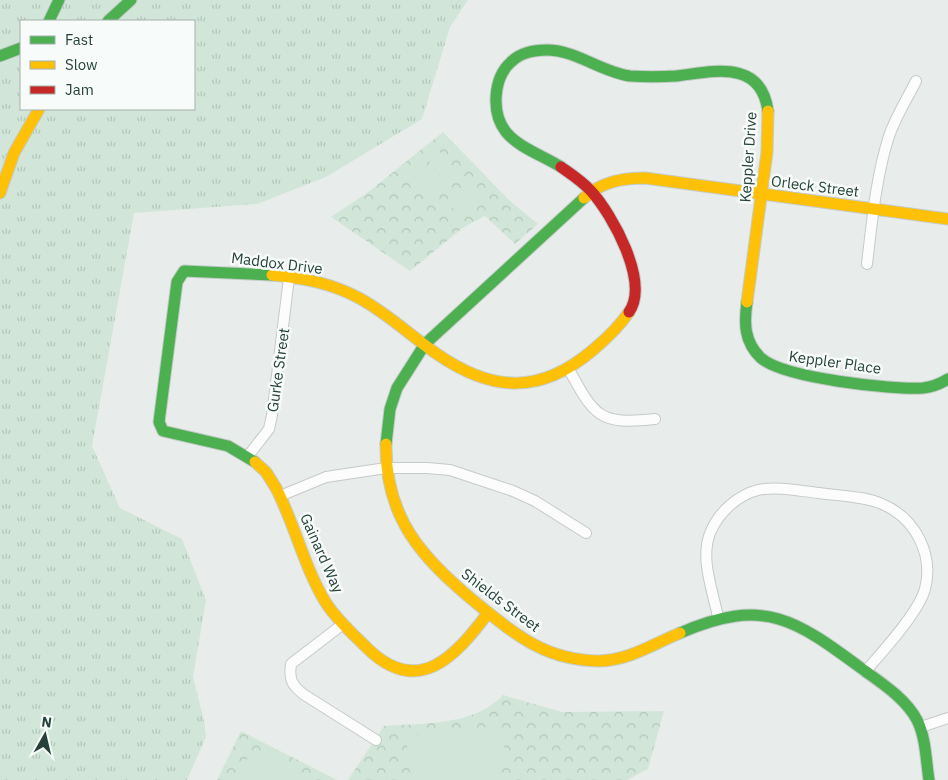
<svg xmlns="http://www.w3.org/2000/svg" width="948" height="780" font-family="'IBM Plex Sans',sans-serif">
<style>
.grass{fill:url(#grass-tufts);fill-rule:evenodd}
.forest{fill:url(#forest-crowns)}
.pitch{fill:#d1e6d8}
.lines{fill:none;stroke-linecap:round;stroke-linejoin:round}
.street-casing{stroke:#c5cac8;stroke-width:12}
.fast-casing{stroke:#c3cbc8;stroke-width:13}
.slow-casing{stroke:#c3cbc8;stroke-width:13}
.jam-casing{stroke:#c3cbc8;stroke-width:13}
.street{stroke:#fcfcfc;stroke-width:10}
.fast{stroke:#4caf50;stroke-width:11}
.slow{stroke:#ffc107;stroke-width:11}
.jam{stroke:#c62828;stroke-width:11}
.labels{text-anchor:middle;dominant-baseline:central;stroke-width:5;stroke-linejoin:round;paint-order:stroke}
.street-label{font-size:15px;fill:#24423a;stroke:#f7fbf9}
</style>
<defs>
<pattern id="grass-tufts" width="24" height="20" patternUnits="userSpaceOnUse" patternTransform="scale(1.25)"><rect width="24" height="20" fill="#d1e6d8"/><path d="M3 7l-1-3M5 7V3M7 7l1-3M15 17l-1-3M17 17v-4M19 17l1-3" fill="none" stroke="#b3c6ba"/></pattern>
<pattern id="forest-crowns" width="20" height="18" patternUnits="userSpaceOnUse" patternTransform="scale(1.25)"><rect width="20" height="18" fill="#d1e6d8"/><path d="M2 6a3 3 0 1 1 6 0M12 15a3 3 0 1 1 6 0" fill="none" stroke="#b3c6ba"/></pattern>
</defs>
<rect width="100%" height="100%" fill="#e8edeb"/>
<path class="grass" d="M0 0H468L450 27 422 119 326 177 257 204 134 213 92 446 120 508 182 539 206 600 193 677 204 720 206 737 187 780H0ZM21 21H194V109H21Z"/>
<path class="forest" d="M443 132 510 201 538 224 515 244 485 216 464 227 410 271 331 217 367 193Z
M503 695 562 712 664 711 648 769 627 780H348L384 726C423 723 475 726 503 695Z
M241 731 337 780H217Z"/>
<path class="pitch" d="M439 151 459 176 447 185 428 160Z
M424 164 443 189 432 198 412 173Z
M473 183 486 198 461 218 448 202Z
M502 725C505 744 506 763 497 780H411L407 745 414 735Z
M270 756 314 780H233L243 760Z"/>
<g class="lines">
<defs>
<path id="street" d="M867 264C872 221 876 177 889 136 896 116 907 99 916 81
M568 368C595 417 599 425 655 419
M248 456 269 429 272 415 289 278
M280 496 326 477 386 468H427L450 470 513 491 535 501 586 533
M718 617C713 591 699 557 711 531 719 512 738 495 758 490 778 486 799 491 819 493 839 496 864 496 882 504 915 518 934 554 925 589 919 612 882 652 865 672
M343 624 291 664C289 679 291 684 303 694L376 740
M921 727 948 718"/>
<path id="fast" d="M49 21 59 0
M108 21 131 0
M0 56 21 48
M561 167C544 156 519 148 506 132 491 113 493 78 511 62 520 53 535 50 547 50 576 50 601 72 630 76 645 77 660 77 676 76 711 72 761 58 768 111
M747 302C744 323 744 342 761 358 783 378 892 390 923 388 932 387 940 384 948 379
M386 444 390 409 397 388 425 344 584 198
M255 462 228 446 163 431 159 422 177 282 184 271 272 275
M680 633C765 596 796 620 865 671 883 684 906 699 917 720 926 738 926 761 929 780"/>
<path id="slow" d="M0 193 14 153 39 109
M584 198C601 182 622 178 645 178L948 219
M272 275C303 278 331 283 359 298 387 313 411 336 437 354 492 392 540 395 593 350 606 339 619 327 629 312
M747 302 767 152 768 111
M386 444C385 518 422 558 475 602 515 634 544 660 598 661 628 661 653 644 680 633
M255 462 266 472 276 488C295 525 304 567 326 603 337 620 353 634 367 648 418 698 455 657 488 613"/>
<path id="jam" d="M561 167C571 174 582 181 591 191 612 214 650 282 629 312"/>
</defs>
<use href="#street" class="street-casing"/>
<use href="#fast" class="fast-casing"/>
<use href="#slow" class="slow-casing"/>
<use href="#jam" class="jam-casing"/>
<use href="#street" class="street"/>
<use href="#fast" class="fast"/>
<use href="#slow" class="slow"/>
<use href="#jam" class="jam"/>
</g>
<g class="labels">
<g class="street-label">
<text transform="translate(748 157) rotate(-86)">Keppler Drive</text>
<text transform="translate(815 186) rotate(7)">Orleck Street</text>
<text transform="translate(277 263) rotate(7)">Maddox Drive</text>
<text transform="translate(835 362) rotate(8)">Keppler Place</text>
<text transform="translate(278 370) rotate(-82)">Gurke Street</text>
<text transform="translate(322 553) rotate(66)">Gainard Way</text>
<text transform="translate(501 600) rotate(37)">Shields Street</text>
</g>
</g>
<rect x="20" y="20" width="175" height="90" fill="#f7fbf9" stroke="#a3b1ad"/>
<rect x="30" y="36" width="25" height="8" fill="#4caf50" stroke="#a3b1ad"/>
<text x="65" y="45" font-size="15" fill="#24423a">Fast</text>
<rect x="30" y="61" width="25" height="8" fill="#ffc107" stroke="#a3b1ad"/>
<text x="65" y="70" font-size="15" fill="#24423a">Slow</text>
<rect x="30" y="86" width="25" height="8" fill="#c62828" stroke="#a3b1ad"/>
<text x="65" y="95" font-size="15" fill="#24423a">Jam</text>
<g transform="translate(45 735) rotate(8)" stroke="#f7fbf9" stroke-width="4" paint-order="stroke">
<path d="M0-4L9 19L0 12L-9 19Z" fill="#24423a"/>
<text y="-8" font-size="14" font-weight="bold" text-anchor="middle" fill="#24423a">N</text>
</g>
</svg>
